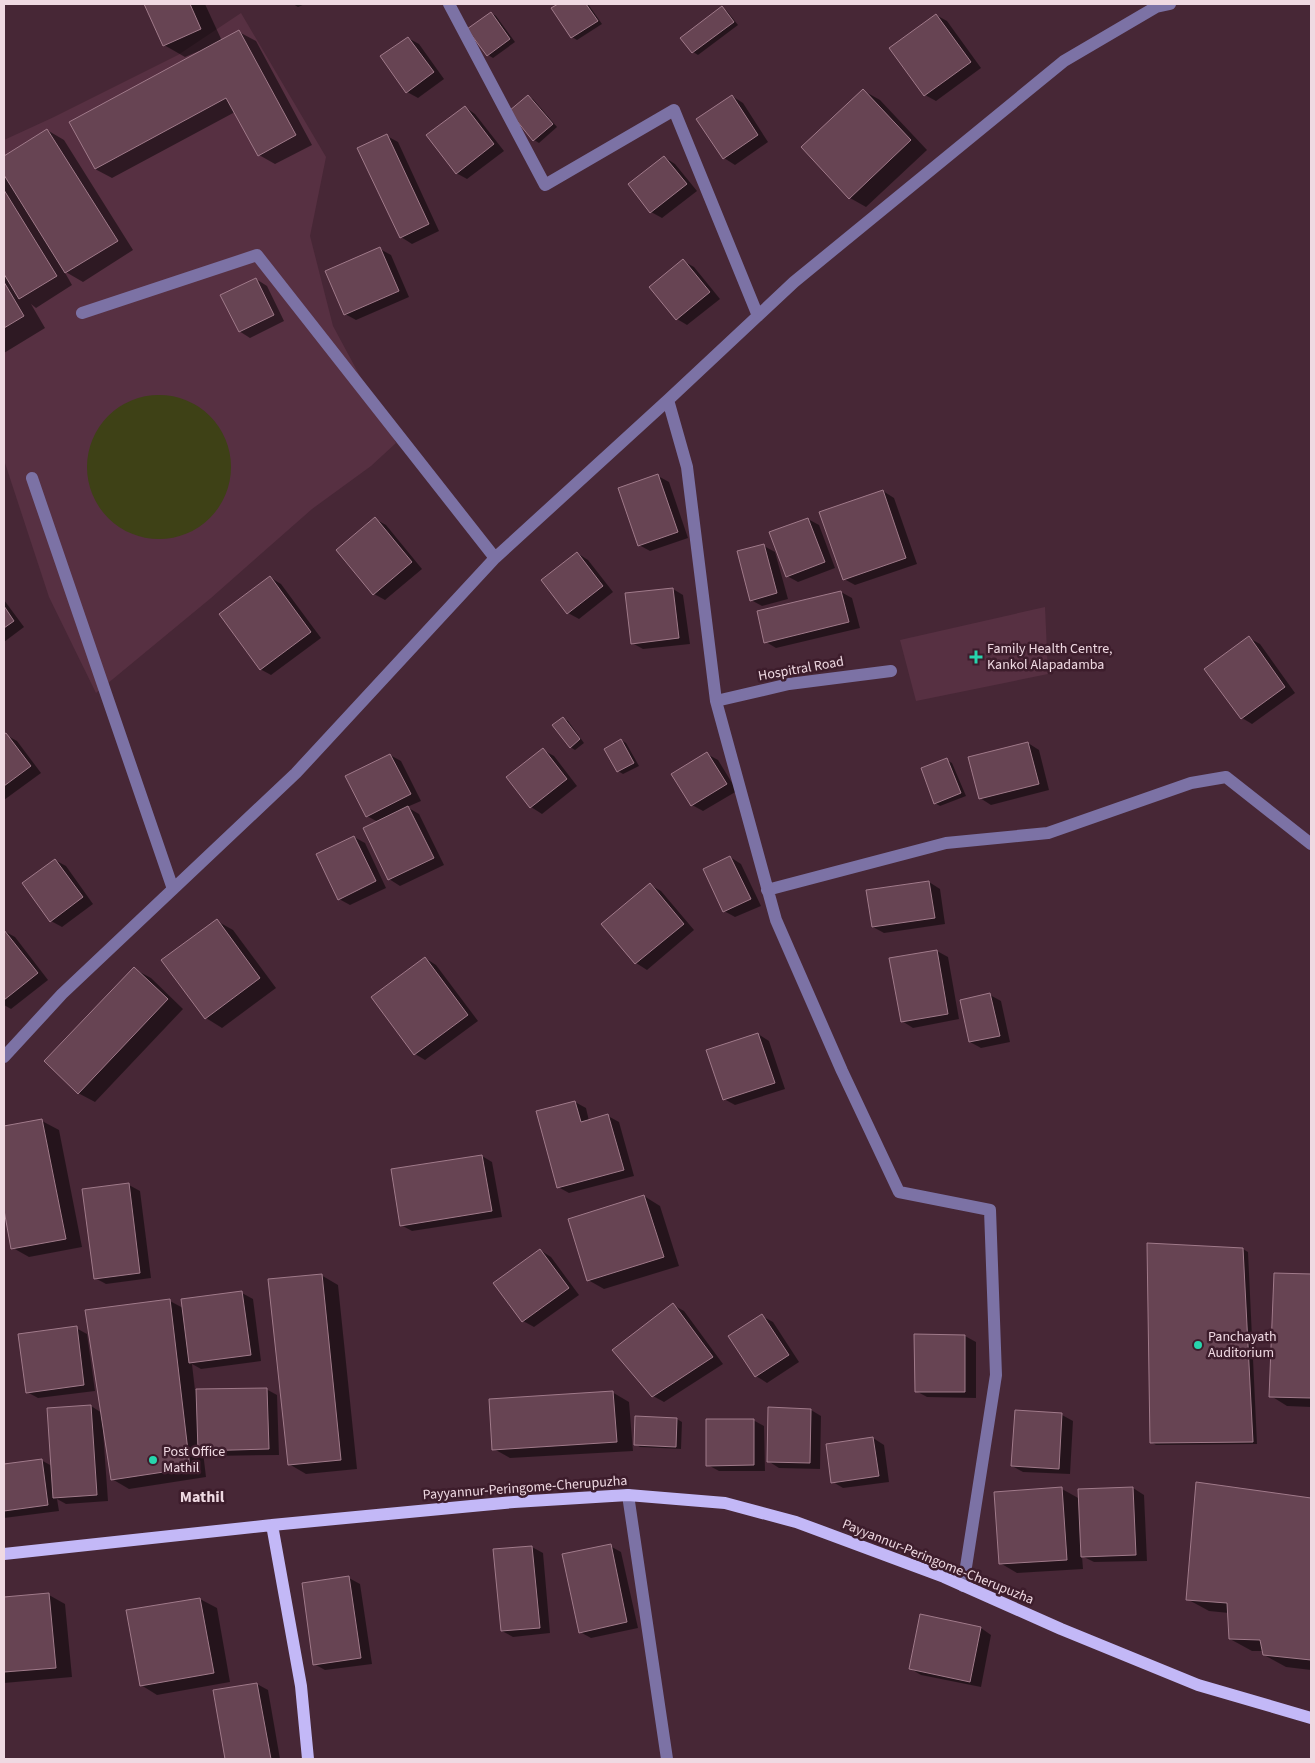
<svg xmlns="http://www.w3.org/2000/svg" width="1315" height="1763" font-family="'Source Sans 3',sans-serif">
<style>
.built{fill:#573042}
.green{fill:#3e4116}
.shadow{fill:#0007}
.building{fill:#674453;stroke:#a07a8a}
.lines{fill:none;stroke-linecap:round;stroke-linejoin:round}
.minor{stroke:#7c72a5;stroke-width:12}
.major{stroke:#c3b8f7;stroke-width:12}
.poi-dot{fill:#27d5ad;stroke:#3d1d2c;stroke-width:2}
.labels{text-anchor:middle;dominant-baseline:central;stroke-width:5;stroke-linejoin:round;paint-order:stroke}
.poi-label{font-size:14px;fill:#efd9e2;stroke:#3d1d2c;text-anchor:start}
.street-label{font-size:14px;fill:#efd9e2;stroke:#3d1d2c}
.quarter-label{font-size:16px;font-weight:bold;fill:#efd9e2;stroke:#3d1d2c}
</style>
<rect width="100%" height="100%" fill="#472736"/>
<path class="built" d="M241 13 326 157 310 236 333 326 396 443 371 466 312 509 211 598 96 693 49 597 4 460V140L54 117 178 55Z
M1045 607 1048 674 916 701 900 640Z"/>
<path class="green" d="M87 467a72 72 0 1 1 144 0a72 72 0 1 1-144 0Z"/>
<path class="shadow" d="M145 4H205L222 41 239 32 256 41 312 145 275 164 259 155 235 112 112 178 95 169 200 53 199 51 185 57 164 45Z
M293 4H305L298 7Z
M560 4H588L602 24 577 40 572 37 552 9Z
M722 8 727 11 738 25 698 55 693 52 682 38Z
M491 13 496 16 515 42 493 58 488 55Z
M936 15 947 21 981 68 936 101 925 95Z
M408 38 419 44 444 79 418 98 407 92Z
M864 91 880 100 927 150 866 207 850 198Z
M528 96 533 99 557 127 539 143 534 140Z
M732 96 743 103 768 142 735 165 724 158Z
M465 107 475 114 504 151 467 179 456 173Z
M47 130 64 140 133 250 83 282 64 271 72 285 36 308 31 304 45 328 4 353V158Z
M387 136 398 142 439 231 412 244 401 237Z
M664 157 675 164 697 191 662 218 651 212Z
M380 249 391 255 409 297 356 320 345 314Z
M683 261 694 267 720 299 687 325 677 319Z
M256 279 267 286 284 321 250 338 239 331Z
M658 476 669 482 688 538 650 551 639 545Z
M883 491 894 498 917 564 855 585 844 579Z
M375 519 386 525 422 569 385 600 374 594Z
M808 519 819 525 835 568 798 582 787 576Z
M764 546 775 552 788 599 762 606 751 600Z
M577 553 588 560 613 592 579 619 568 613Z
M271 578 281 584 321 638 271 675 260 669Z
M673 589 683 595 690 644 643 649 632 643Z
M841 592 852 598 860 628 776 648 766 642Z
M4 600 24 627 4 642Z
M1249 638 1260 644 1295 693 1252 724 1242 718Z
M563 718 568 721 584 743 575 750 570 747Z
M6 735 17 741 41 773 4 800V736Z
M621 740 626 743 639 766 623 774 618 771 605 749Z
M1028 743 1039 750 1049 790 991 805 980 798Z
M543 750 554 756 577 786 542 814 531 807 507 778Z
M707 754 718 760 737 791 703 811 692 805Z
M390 755 401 761 421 801 407 807 419 814 444 865 400 886 389 879 378 822 367 816Z
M947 760 952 763 966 796 940 806 935 803Z
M354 837 365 843 386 888 350 905 339 899Z
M730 857 741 864 761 906 735 917 724 911Z
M55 860 66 866 93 904 62 927 51 921Z
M929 882 940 889 945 924 884 933 873 927Z
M650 885 661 891 694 930 647 970 636 963 603 924Z
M217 921 233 930 276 988 222 1028 206 1018Z
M4 931 15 937 48 980 11 1009 4 1005Z
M937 951 948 957 959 1019 913 1028 902 1021Z
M425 958 436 965 478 1021 425 1060 415 1054Z
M134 969 151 978 183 1009 95 1102 78 1093Z
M990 995 1001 1001 1010 1042 981 1048 970 1042Z
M758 1034 769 1041 785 1089 735 1105 724 1099Z
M575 1102 586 1108 589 1121 608 1116 619 1122 634 1176 569 1193 558 1187Z
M42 1121 59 1130 82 1247 29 1257 13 1248 4 1203V1128Z
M482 1156 492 1162 502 1217 412 1231 401 1225Z
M129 1185 140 1191 151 1278 106 1284 95 1278Z
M644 1196 660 1206 679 1266 604 1289 588 1280Z
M1243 1249 1248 1252 1257 1444 1156 1445 1151 1442Z
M540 1250 551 1257 579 1295 534 1327 523 1321Z
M1275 1274 1311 1276V1407L1287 1406 1271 1396Z
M321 1275 338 1285 357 1469 306 1474 289 1464Z
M242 1293 253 1299 261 1361 201 1369 192 1364 195 1390 266 1389 277 1395 279 1455 210 1456 203 1452 206 1477 129 1489 112 1479 105 1431H103L108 1501 66 1504 57 1499 59 1511 4 1518V1465L41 1460 52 1466 91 1406 102 1413 170 1301 183 1308Z
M673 1305 684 1311 723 1364 664 1402 653 1396Z
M762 1316 773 1322 799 1362 767 1383 756 1376Z
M76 1328 87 1334 95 1391 38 1398 27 1392Z
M916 1336H965L976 1342V1398L927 1397 916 1391Z
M612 1392 629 1402 633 1451 510 1458 494 1449Z
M811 1410 821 1416 820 1469 779 1468 768 1461Z
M1062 1415 1073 1421 1070 1474 1023 1472 1012 1466Z
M677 1419 682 1422 681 1449 640 1447 635 1444Z
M753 1420 764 1426 765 1471H719L708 1465Z
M873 1438 884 1445 889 1482 843 1488 833 1482Z
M1197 1483 1311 1499V1670L1286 1667 1264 1655V1651H1252L1230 1639 1229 1613 1209 1611 1187 1599Z
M1133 1488 1144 1495 1147 1561 1094 1562 1082 1556 1083 1569 1017 1573 1000 1563 1062 1489 1080 1499Z
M610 1546 621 1552 638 1628 591 1638 580 1632Z
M532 1547 543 1553 550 1633 513 1637 502 1631Z
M349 1578 360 1584 372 1664 325 1670 314 1664Z
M49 1595 65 1604 72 1677 4 1683V1598Z
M200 1599 217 1608 230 1682 157 1695 141 1685 128 1611Z
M981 1628 991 1635 981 1687 921 1675 911 1669Z
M257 1684 268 1690 280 1759H226L214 1691Z"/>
<path class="building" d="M144 4H190L201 29 163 46Z
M558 4H586L598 21 571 38 551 8Z
M722 6 734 22 692 53 680 38Z
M491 12 510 39 487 56 467 29Z
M936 14 971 62 924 96 889 48Z
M239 30 296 135 258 156 226 98 95 169 69 122Z
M408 37 434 72 406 93 380 56Z
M863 89 911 140 849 199 801 147Z
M528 95 553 124 533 141 509 111Z
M732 95 758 135 723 159 696 119Z
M465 106 494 144 456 174 426 135Z
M47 129 118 241 65 273 4 175V156Z
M387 134 429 224 400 238 357 148Z
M664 156 687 184 650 213 628 184Z
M4 190 57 276 19 299 4 274Z
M380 247 399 291 344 315 325 271Z
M683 259 710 292 676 320 649 287Z
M256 278 274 315 239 332 220 295Z
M4 282 24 316 4 328Z
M658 474 678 532 638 546 618 488Z
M883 490 906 558 843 580 819 512Z
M375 517 412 562 373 595 336 550Z
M808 518 825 562 786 577 769 532Z
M764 544 777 593 750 601 737 551Z
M577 552 603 586 567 614 541 580Z
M270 576 311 632 260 670 219 614Z
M673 588 679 638 631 644 625 593Z
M841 591 849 622 764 643 757 611Z
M4 606 14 621 4 628Z
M1249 636 1285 687 1241 719 1204 669Z
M563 717 580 739 570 748 552 725Z
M6 733 31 766 4 786V734Z
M621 739 634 763 617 772 604 749Z
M1028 742 1039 784 979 799 968 757Z
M543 748 567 779 530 808 506 777Z
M707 752 727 784 691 806 671 774Z
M390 754 411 794 366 817 345 776Z
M947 758 961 793 934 804 921 768Z
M408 806 434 858 388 880 363 828Z
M354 836 376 881 338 900 316 854Z
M730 856 751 899 723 912 703 869Z
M55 859 83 897 50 922 22 883Z
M929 881 935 918 872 927 866 890Z
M650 883 684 924 635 964 601 924Z
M217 919 260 978 205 1019 161 960Z
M4 930 38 973 4 1000Z
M937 950 948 1014 901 1022 889 958Z
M425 957 468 1015 414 1055 371 997Z
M134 967 168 999 78 1094 44 1061Z
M990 993 1000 1036 969 1042 960 1000Z
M758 1033 775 1083 723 1100 706 1050Z
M575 1101 581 1122 608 1114 624 1170 557 1188 536 1111Z
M42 1119 66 1239 11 1249 4 1210V1126Z
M482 1155 492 1211 400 1226 391 1169Z
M129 1183 140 1273 94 1279 82 1189Z
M644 1195 664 1257 587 1281 568 1219Z
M1147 1243 1243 1248 1253 1442 1150 1443Z
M540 1249 569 1288 522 1322 493 1283Z
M1274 1273 1311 1274V1398L1269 1397Z
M322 1274 341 1460 288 1465 268 1279Z
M242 1291 251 1355 189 1363 181 1299Z
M170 1299 190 1468 111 1480 85 1310Z
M673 1303 713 1357 652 1397 612 1350Z
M762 1314 789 1355 755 1377 728 1336Z
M77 1326 84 1385 26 1393 18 1334Z
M914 1334 965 1335V1392H915Z
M267 1388 269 1449 198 1451 196 1389Z
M613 1391 617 1442 492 1450 489 1399Z
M91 1405 97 1495 53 1498 47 1408Z
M768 1407 811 1409 810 1463 767 1462Z
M1015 1410 1062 1413 1059 1469 1011 1466Z
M635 1416 677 1418 676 1447 634 1445Z
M706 1419H754V1465L706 1466Z
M873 1437 879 1476 831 1483 826 1444Z
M42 1459 48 1505 4 1511V1464Z
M1196 1482 1311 1498V1660L1263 1655 1260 1640 1229 1639 1227 1603 1186 1600Z
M1062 1487 1067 1560 999 1564 994 1492Z
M1133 1487 1136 1555 1081 1557 1078 1489Z
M611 1544 627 1622 579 1633 562 1554Z
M532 1546 540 1628 501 1631 493 1549Z
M349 1576 361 1658 313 1665 302 1583Z
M49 1593 56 1668 4 1672V1597Z
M200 1598 214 1673 140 1686 126 1610Z
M920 1614 981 1627 970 1682 909 1669Z
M257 1683 271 1759H225L213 1690Z"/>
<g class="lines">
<path class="minor" d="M449 4 545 185 674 110 758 316
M82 313 257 255 495 558
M668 400 687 467 716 701 776 920 842 1071 899 1192 990 1210 996 1375 963 1586
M32 478 173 889
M716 701 789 684 891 671
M767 890 946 843 1048 833 1191 783 1226 777 1311 844
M4 1057 62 994 296 773 495 558 668 400 794 282 1064 61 1156 7 1170 4
M628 1495 667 1759"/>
<path class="major" d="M272 1525 301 1686 308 1759
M4 1554 272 1525 514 1502 628 1495 725 1503 796 1522 944 1577 1061 1629 1198 1685 1311 1718"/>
</g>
<g class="poi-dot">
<path d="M973.5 649.5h5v5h5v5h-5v5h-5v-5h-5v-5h5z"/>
<circle cx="1198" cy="1345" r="5"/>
<circle cx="153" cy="1460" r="5"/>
</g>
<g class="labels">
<g class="poi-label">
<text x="987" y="649">Family Health Centre,<tspan x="987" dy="16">Kankol Alapadamba</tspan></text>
<text x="1208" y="1337">Panchayath<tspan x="1208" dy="16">Auditorium</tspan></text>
<text x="163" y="1452">Post Office<tspan x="163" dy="16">Mathil</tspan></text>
</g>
<g class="street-label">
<text transform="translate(801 669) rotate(-10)">Hospitral Road</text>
<text transform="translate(525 1488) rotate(-4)">Payyannur-Peringome-Cherupuzha</text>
<text transform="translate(938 1562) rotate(22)">Payyannur-Peringome-Cherupuzha</text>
</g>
<g class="quarter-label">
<text x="202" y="1497">Mathil</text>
</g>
</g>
<rect width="1315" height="1763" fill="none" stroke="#efd9e2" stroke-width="10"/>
</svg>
